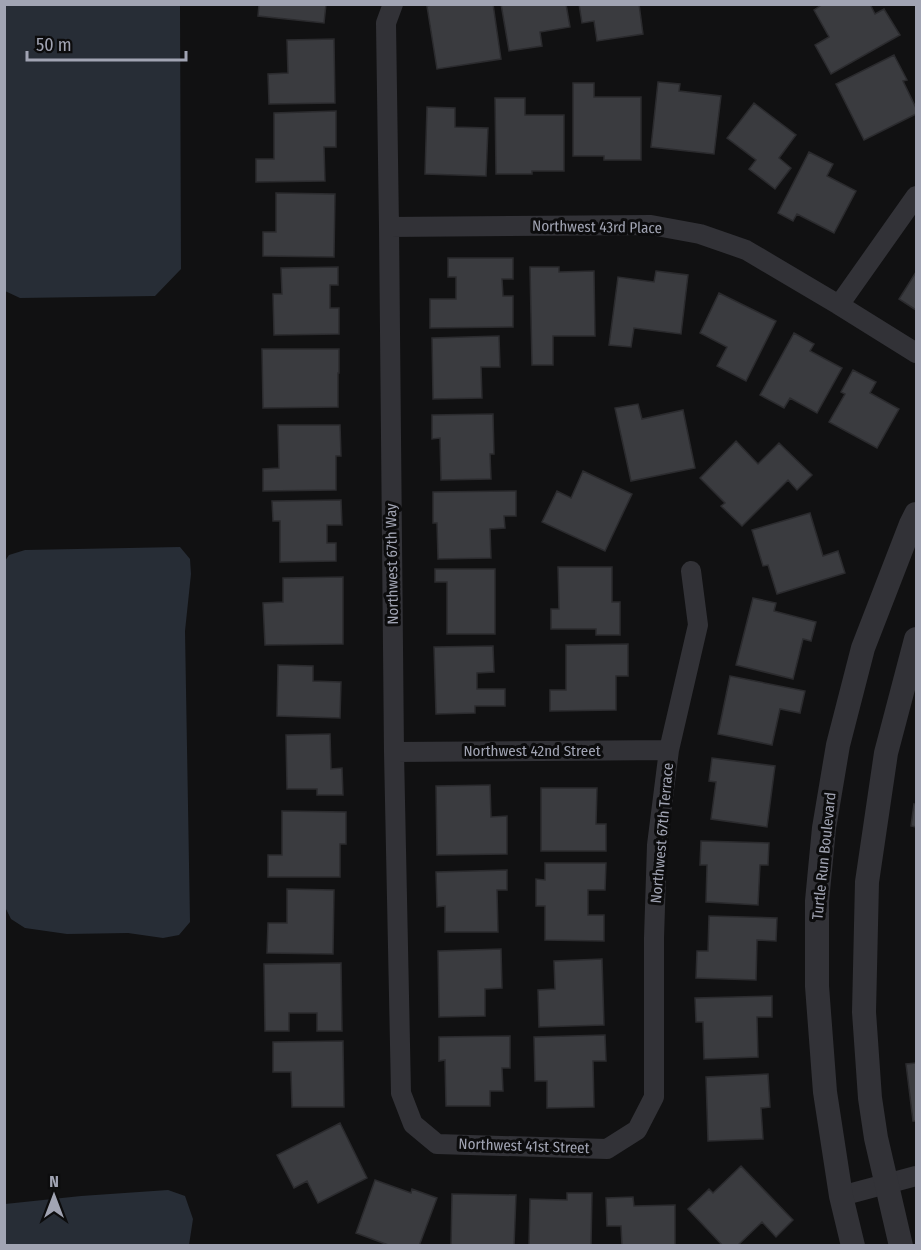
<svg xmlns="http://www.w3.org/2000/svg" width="921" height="1250" font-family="'Fira Sans Condensed',sans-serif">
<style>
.water{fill:#272d36}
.building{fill:#3a3b3f;stroke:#2b2b2e;stroke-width:1.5}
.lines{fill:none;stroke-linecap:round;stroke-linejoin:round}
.minor{stroke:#323237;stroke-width:20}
.tertiary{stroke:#323237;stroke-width:24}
.labels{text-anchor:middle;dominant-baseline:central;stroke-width:6;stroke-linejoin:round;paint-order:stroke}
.street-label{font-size:15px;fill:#a1a4b3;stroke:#0c0c0d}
</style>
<rect width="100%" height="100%" fill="#111112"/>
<path class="water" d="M5 4 180 5 181 269 155 296 20 298 5 291Z
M180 547 190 559 191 574 185 631 190 922 179 935 163 938 128 933 67 934 25 928 11 919 5 907V561L9 555 25 550Z
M168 1190 185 1196 193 1219 189 1245H5V1204L81 1196Z"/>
<path class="building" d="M259 4H326L324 23 258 16Z
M436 4H493L501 59 437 69 427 6Z
M501 4H566L570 27 540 32 542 46 509 51Z
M579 4H639L643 34 597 41 594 21 582 23Z
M823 4H870L875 14 884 9 900 35 831 74 815 45 829 37 814 10Z
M334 39 335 103 269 104 268 74 288 73 287 40Z
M894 55 907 80 903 81 916 108V114L864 140 836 84Z
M658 82 680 84 679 91 721 96 714 154 651 147Z
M573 83H594V97H641V160H604V156H573Z
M495 98H525V115H564V171H532V174H496Z
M754 103 796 135 779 158 791 168 775 189 749 169 756 160 727 138Z
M427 107 455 108V127L488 128 486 176 425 174Z
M336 111V147H324L325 181 256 182V159H274V113Z
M809 152 833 164 827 176 856 191 834 233 797 214 793 221 778 213Z
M276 193 335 194 334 257 263 256V232H276Z
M448 258H513V279H502L503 296H513V327L430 328V299H456V277H448Z
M338 267V285H330V308H339V334L274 335 273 294H282L281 268Z
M530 267H559V272L594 271 595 336H553V365H532Z
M656 271 688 275 681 334 634 328 631 347 609 345 618 277 654 282Z
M916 272V310L899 299Z
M719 293 776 321 746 381 717 366 727 347 700 333Z
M794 333 814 344 810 351 842 368 817 413 790 398 784 408 760 395Z
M499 336 500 367H481L482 398 433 399 432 338Z
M262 349H339V373H338V407L263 408Z
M853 370 876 382 870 393 899 409 877 448 829 422 845 394 841 392Z
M638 404 642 419 683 410 695 468 631 481 615 408Z
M493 414 494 454H490L491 479 441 480 440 438 432 439V415Z
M278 425H340L341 456H336V490L263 491V469L279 468Z
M736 441 758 464 779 443 812 475 797 490 788 480 742 526 721 506 725 503 700 478Z
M583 471 632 494 605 551 542 522 557 491 571 498Z
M516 491V516H504L505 528 490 529 491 558 438 559 437 523H433V492Z
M341 500 342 525H327V543H336V561L280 562V521H273L272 501Z
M810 513 823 556 838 551 845 573 777 594 768 565 763 566 752 530Z
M558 567H612V602H620V635H596V629H551V609H559Z
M435 569H495V634H447V582H435Z
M343 577V644L265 645 263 603 283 602V578Z
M753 598 776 603 774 611 816 622 811 641 803 639 793 679 736 665Z
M628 644V676H616V710L550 711V690H566V645Z
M493 646 494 672 477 673V689H505V706H475V713L436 714 434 647Z
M278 665 313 666V681L341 682 340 718 277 716Z
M730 676 805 691 800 713 780 709 772 745 718 734Z
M330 734 331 769 342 768 343 795H317V789H287L286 735Z
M712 758 775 766 767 827 711 819 716 782 709 781Z
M490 785 491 817 507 816V854L437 855 436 786Z
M541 788H597L596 824H606V851H541Z
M914 804 916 805V827L911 826Z
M282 811 346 812V844H340V877H268V855H282Z
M701 841 769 843 768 865H760L758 905 706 902 707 865H700Z
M545 863H606L605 890H588V915H604V941L545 940V906H536V879L545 880Z
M507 870V890H497L498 932H445V906L437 907 436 872Z
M287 889 334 890 333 954 267 953 268 923H287Z
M709 916 777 918 776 941 757 940 756 980 696 978 697 951H708Z
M501 949 502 988 485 989V1016L439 1017 438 951Z
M602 959 604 1025 539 1027 538 990 555 989 554 961Z
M341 963 342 1031H317V1013H289V1031H265L264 964Z
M772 996V1017H757L758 1057 704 1059 703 1022H696L695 998Z
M605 1035 606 1061H593L594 1107 547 1108V1081H535L534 1037Z
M510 1036V1068H502L503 1091H490V1106H446L445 1060 439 1061V1037Z
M343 1041 344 1107H292L291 1072H273V1042Z
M916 1063V1121H913L906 1064Z
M768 1074 770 1107 761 1108 763 1139 708 1141 706 1077Z
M340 1123 367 1178 318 1203 307 1181 294 1188 277 1155Z
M741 1166 793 1220 776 1237 762 1222 737 1246H723L688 1209 709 1189 713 1193Z
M375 1180 411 1193 412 1189 437 1198 419 1246H391L356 1233Z
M567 1193H592L591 1246H529L530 1199 567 1200Z
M452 1194 516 1195 514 1246H451Z
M633 1197 634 1206 675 1205V1246H622L621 1226H607L606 1198Z"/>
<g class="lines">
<path class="minor" d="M393 4 386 23 389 227 394 752 401 1093 413 1124 437 1144 607 1149 637 1130 654 1097V938L657 845 669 750 698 625 691 571
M389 227 651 225 700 234 746 250 839 305 916 353
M839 305 916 196
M394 752 669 750
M841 1196 916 1176"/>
<path class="tertiary" d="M853 1246 841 1196 825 1092 817 986V901L824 828 838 745 863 648 911 524 916 514
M901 1246 876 1138 870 1098 864 1012 867 882 886 753 916 639"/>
</g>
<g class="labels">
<g class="street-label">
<text transform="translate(597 227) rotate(1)">Northwest 43rd Place</text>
<text transform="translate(392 564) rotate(-91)">Northwest 67th Way</text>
<text x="532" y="751">Northwest 42nd Street</text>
<text transform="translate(662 833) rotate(-85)">Northwest 67th Terrace</text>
<text transform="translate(824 856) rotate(-84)">Turtle Run Boulevard</text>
<text transform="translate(524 1146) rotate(2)">Northwest 41st Street</text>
</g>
</g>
<rect width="921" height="1250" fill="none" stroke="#a1a4b3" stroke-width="12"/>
<g transform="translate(54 1196)" stroke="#0c0c0d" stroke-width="4.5" paint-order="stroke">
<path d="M0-4.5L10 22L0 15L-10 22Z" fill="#a1a4b3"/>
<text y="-9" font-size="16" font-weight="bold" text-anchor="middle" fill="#a1a4b3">N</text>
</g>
<path d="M27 51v9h159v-9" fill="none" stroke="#a1a4b3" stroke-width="3"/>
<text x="36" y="51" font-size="18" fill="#a1a4b3" stroke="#0c0c0d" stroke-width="4.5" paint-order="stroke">50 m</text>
</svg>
